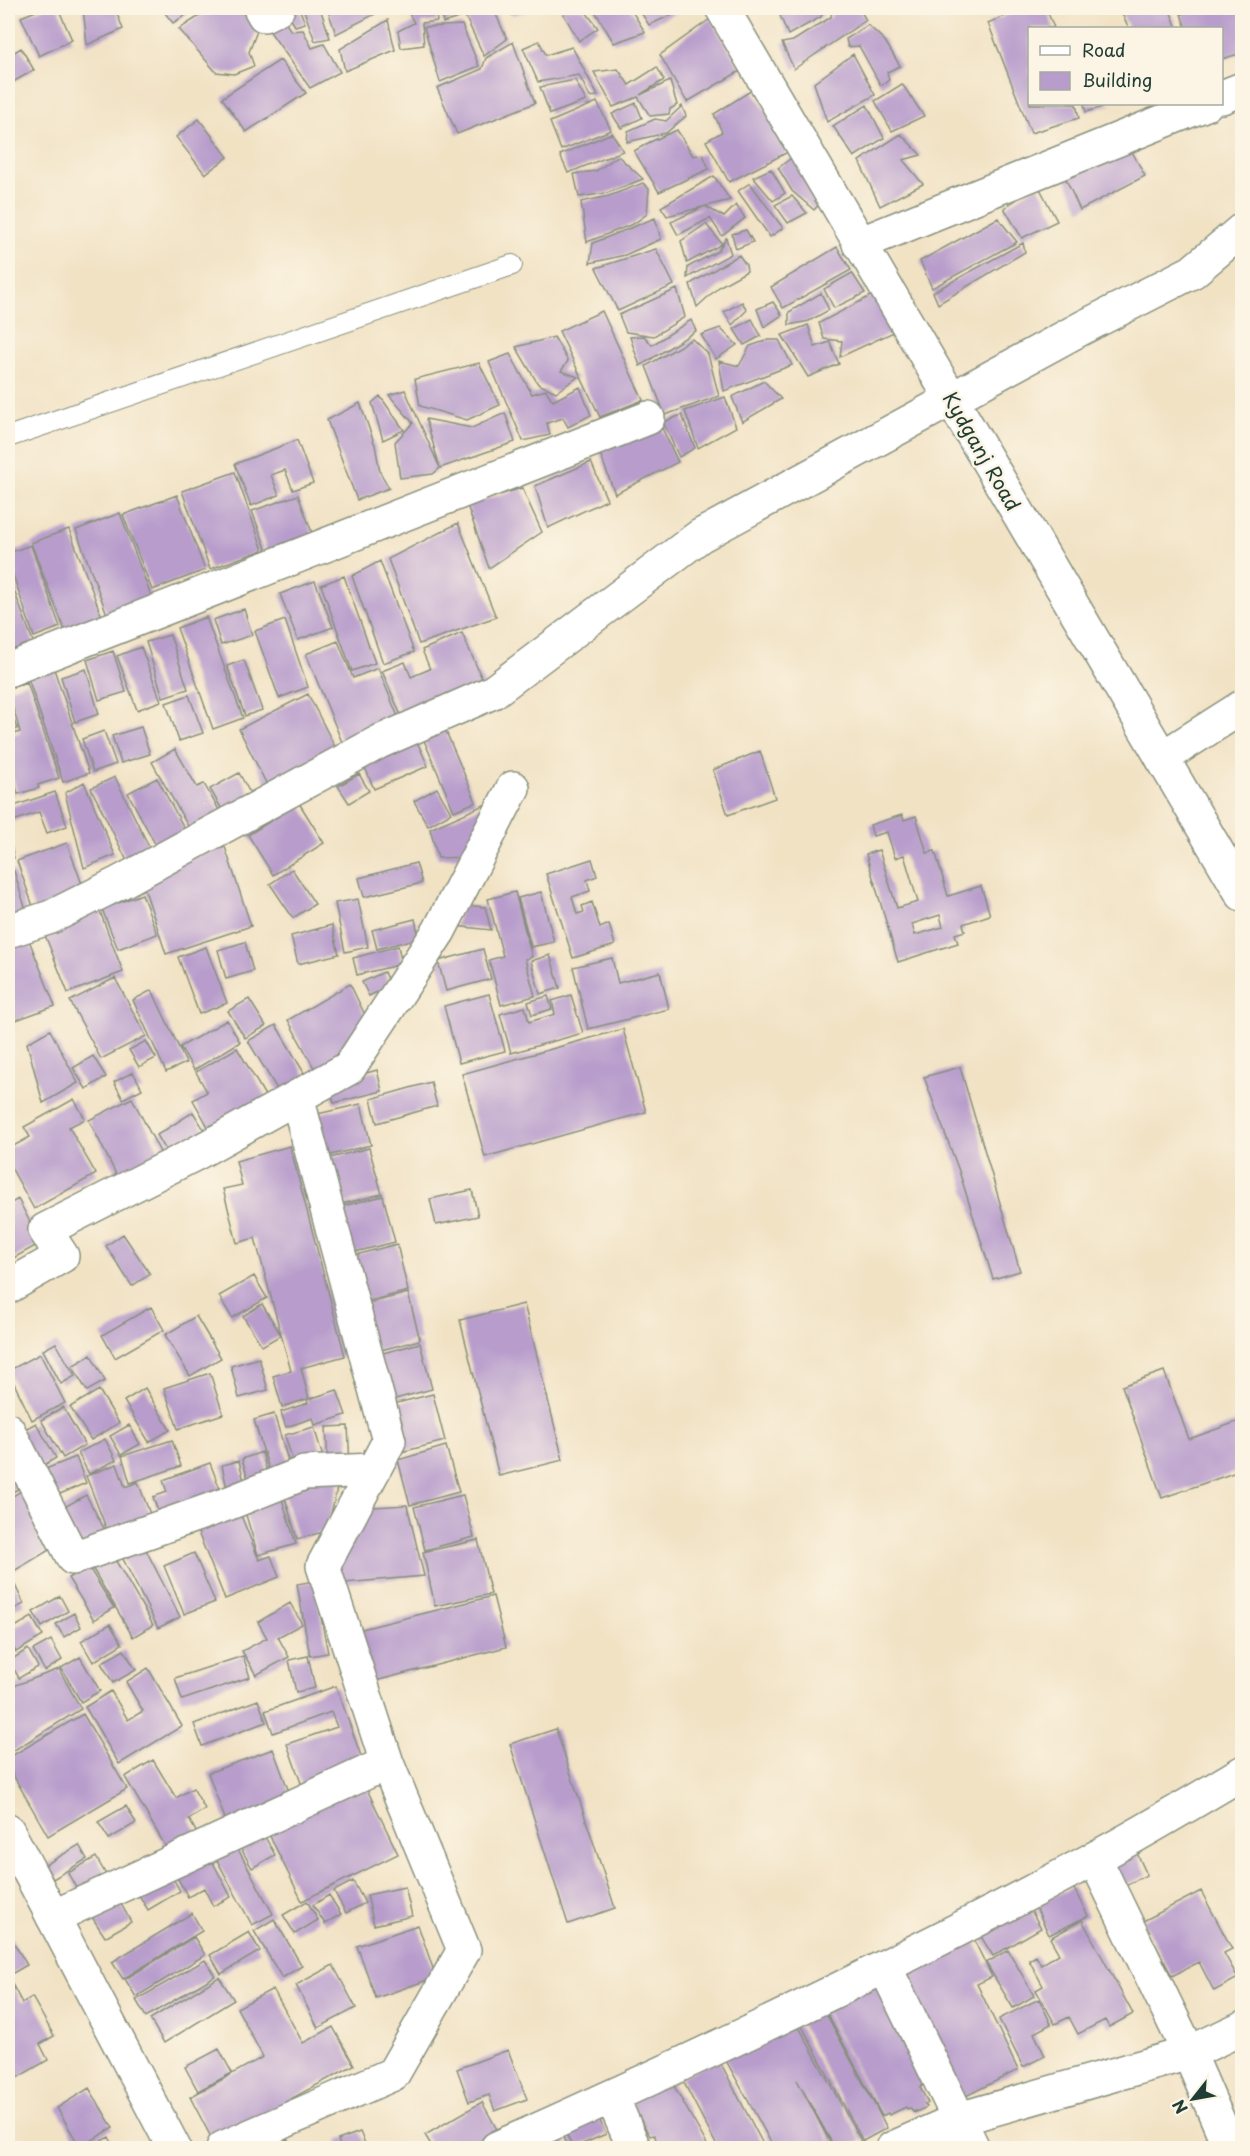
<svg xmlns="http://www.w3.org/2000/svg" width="1250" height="2156" font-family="'Playpen Sans',sans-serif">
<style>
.building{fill:#b89dcc;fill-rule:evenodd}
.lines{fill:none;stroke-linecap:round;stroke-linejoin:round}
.lane-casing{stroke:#88907c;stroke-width:22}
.street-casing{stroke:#88907c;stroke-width:36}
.secondary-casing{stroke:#88907c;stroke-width:36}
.lane{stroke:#fff;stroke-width:20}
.street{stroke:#fff;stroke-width:33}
.secondary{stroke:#fff;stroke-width:33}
.labels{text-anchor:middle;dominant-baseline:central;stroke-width:5;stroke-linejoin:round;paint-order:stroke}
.street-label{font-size:20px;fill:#1f3d34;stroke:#fcf5e5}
</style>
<rect width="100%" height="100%" fill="#fcf5e5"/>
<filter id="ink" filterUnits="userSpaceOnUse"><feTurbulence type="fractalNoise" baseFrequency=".0167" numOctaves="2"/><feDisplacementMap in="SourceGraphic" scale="12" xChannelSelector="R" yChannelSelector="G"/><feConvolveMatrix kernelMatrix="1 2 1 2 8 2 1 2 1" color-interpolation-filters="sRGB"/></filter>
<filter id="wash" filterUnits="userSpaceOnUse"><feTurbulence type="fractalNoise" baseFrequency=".008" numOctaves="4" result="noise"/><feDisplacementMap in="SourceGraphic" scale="24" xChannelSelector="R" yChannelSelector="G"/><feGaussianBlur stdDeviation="1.35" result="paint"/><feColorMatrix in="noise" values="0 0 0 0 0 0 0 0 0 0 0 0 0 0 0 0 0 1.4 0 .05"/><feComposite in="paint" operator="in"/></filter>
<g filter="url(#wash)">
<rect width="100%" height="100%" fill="#f1e2c4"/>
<g id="blocks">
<path class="building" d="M43 8H58L72 40 39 56 21 17Z
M83 8H115L123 29 87 45Z
M161 8H197L173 23Z
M212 8H250L260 23 249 52 254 66 234 74 216 72 179 29Z
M288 8H299L305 23 295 26 285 9Z
M303 8H320L330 38 315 41Z
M327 8H380L381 11 336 34Z
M406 8 435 9 437 21 422 23 424 45 401 48 398 31 414 23Z
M441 8H493L507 39 484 56 465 16 443 23Z
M510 8H539L512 15Z
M560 8H583L598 28 579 41Z
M593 8H630L645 32 614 43Z
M638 8H687L649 25Z
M777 8H824L821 17 788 35Z
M836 8H859L866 20 794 69 782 43 793 41 831 17 832 10Z
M1024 8H1046L1054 28H1030V104H1076L1079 118 1031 133 988 23Z
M1119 8H1169L1177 28H1129Z
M1201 8H1242V53L1222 59V28H1186L1181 14Z
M278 12 291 31 303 30 312 48 324 44 340 72 310 88 266 26Z
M710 19 742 70 687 102 660 55Z
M388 20 395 50 345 71 340 49Z
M462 25 479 66 440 82 424 27Z
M868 25 885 41 900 66 887 72 889 80 881 86 859 46 848 47 846 39Z
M539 41 546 55 572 47 598 96 590 97 579 75 538 82 523 48Z
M513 42 535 103 457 134 437 88 482 69 486 58Z
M21 48 34 70 8 85V56Z
M853 54 875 95 827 122 814 83Z
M280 60 306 93 246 132 222 98Z
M657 67 664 80 640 95 670 81 677 105 670 109 669 114 650 116 638 97 613 107 594 72 618 69 629 85Z
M575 80 586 101 550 114 540 87Z
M902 84 924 116 892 131 875 101Z
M752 90 792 150 729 182 706 141 722 132 714 114Z
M597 102 611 130 561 150 550 122Z
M636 103 642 118 621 128 612 114Z
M1084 104H1113L1086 112Z
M867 105 884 138 854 157 833 126Z
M682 106 686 116 666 133 627 142 628 131 655 119 666 121Z
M199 119 228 157 205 174 176 137Z
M677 130 693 156 703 154 709 169 659 192 634 151 650 142Z
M612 133 623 151 568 173 560 155Z
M901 134 921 155 903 160 923 184 880 206 859 161Z
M1129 146 1145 176 1080 210 1064 175Z
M618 156 643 179 607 193 579 197 574 174 596 171Z
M794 156 823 200 814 210 792 191 778 168Z
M771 169 785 193 773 201 753 177Z
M714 176 730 200 667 216 661 207Z
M643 183 649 189 647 214 633 224 587 242 581 202 609 196Z
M750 183 783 228 770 237 738 191Z
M1038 185 1057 221 1022 238 1004 208Z
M792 196 807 213 788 223 775 205Z
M736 205 745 218 722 236 710 218 678 235 671 222 705 206 724 217Z
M655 218 661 239 625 255 590 263 593 243Z
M998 218 1017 242 932 288 920 261Z
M706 224 722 244 687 263 681 241Z
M746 230 753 242 736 249 732 234Z
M726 238 731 254 687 278 688 267 718 251Z
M1023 243 1025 252 938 304 933 292Z
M837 247 851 270 783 308 771 287Z
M656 249 674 285 618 311 596 268Z
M739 255 746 265 747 271 720 286 697 307 690 284Z
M852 273 865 293 834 308 824 289Z
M677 289 685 317 654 336 626 332 619 315Z
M878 292 896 331 840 357 842 341 824 339 819 323Z
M821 293 829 310 809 321 789 325V312Z
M742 302 747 310 732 325 724 312Z
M773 302 782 315 764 327 757 309Z
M602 311 643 400 600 417 559 331Z
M752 319 761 336 744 345 734 329Z
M691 320 696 331 640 366 630 337 644 336 652 345Z
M808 325 815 347 830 342 839 364 808 377 782 335Z
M720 328 737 345 716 359 701 335Z
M554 337 568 361 561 371 578 377 556 392 538 384 516 347Z
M692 339 708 354 719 396 665 415 646 366Z
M768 340H779L792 365 724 391 719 361 739 366 750 346Z
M510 354 532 394 546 390 553 401 580 387 591 415 568 427 563 418 547 423 550 435 523 441 489 362Z
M479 363 500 405 467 420 420 406 415 379Z
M764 381 781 399 742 422 732 397Z
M405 390 440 468 433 474 400 478 395 442 413 423 389 395Z
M380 396 404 430 383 440 372 403Z
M725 397 736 427 698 448 685 411Z
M360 403 375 445 380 472 389 488 357 500 327 420Z
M505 413 515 442 440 468 426 419 472 428Z
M682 415 695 448 679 457 663 422Z
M661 426 678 462 615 494 598 448Z
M297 440 313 483 293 490 285 470 271 475 279 495 251 506 235 464Z
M591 462 607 500 548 528 535 486Z
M235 472 263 550 210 569 182 491Z
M522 488 542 532 489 568 467 505Z
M177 495 205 570 152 590 123 515Z
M298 495 314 538 268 554 252 511Z
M120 513 153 601 108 617 76 530Z
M458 523 496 617 419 644 388 559Z
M69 529 102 617 65 631 31 543Z
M31 545 60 627 34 637 8 560V553Z
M380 561 414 652 383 663 352 576Z
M8 574 34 644 8 654Z
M344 576 375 663 352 671 321 585Z
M315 581 333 627 298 640 280 594Z
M244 609 252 635 221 645 213 620Z
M206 617 243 718 213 729 177 628Z
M285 620 308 687 279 698 255 631Z
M462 633 487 690 405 725 382 671 405 662 411 677 430 669 422 650Z
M170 635 188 689 163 697 146 642Z
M338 641 353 678 378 668 401 724 344 747 306 654Z
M141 647 161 701 137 710 117 656Z
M113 651 126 692 99 700 87 660Z
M244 660 262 710 245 716 227 666Z
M54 669 89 773 63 782 28 678Z
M86 669 99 714 75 722 61 677Z
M27 682 59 778 38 785 39 788 18 794 8 764V736L20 732 8 689Z
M308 694 341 759 272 795 239 729Z
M189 695 203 733 179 741 166 703Z
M8 703 17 729 8 732Z
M442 722 476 802 454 811 420 731Z
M141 727 150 754 121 763 112 736Z
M104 731 116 764 93 772 82 739Z
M415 737 428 766 374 789 362 760Z
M175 749 197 787 204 784 223 817 193 835 152 762Z
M760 751 775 798 728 815 713 770Z
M8 773 15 794 8 797Z
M239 773 256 804 228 820 210 789Z
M359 774 369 791 349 803 338 786Z
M115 777 155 859 132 871 91 788Z
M157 778 189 837 160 853 128 793Z
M84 782 115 855 84 868 65 793Z
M437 788 451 813 428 826 414 801Z
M55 792 67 826 47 833 39 812 8 823V808Z
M299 803 324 843 273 875 248 835Z
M486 804 469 857 438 858 430 829Z
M902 815 904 820 916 816 927 853 935 851 948 896 981 886 990 915 963 924 965 931 955 934 958 943 898 962 866 854 879 850 897 908 918 902 904 855 895 858 887 832 873 836 870 825ZM940 915 943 927 915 935 912 924Z
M8 835 14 858 8 860Z
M67 843 86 895 35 912 17 861Z
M225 847 251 926 166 954 140 875Z
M592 859 597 876 587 880 590 891 572 897 577 914 584 912 582 906 592 902 600 928 609 924 615 945 573 958 546 874Z
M416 863 422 883 364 897 359 878Z
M292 869 315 904 293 918 270 884Z
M14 871 28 917 8 924V873Z
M515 892 532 957 525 959 535 996 501 1005 489 960 503 956 488 899Z
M541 892 554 942 531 947 518 898Z
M142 894 157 934 118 949 102 909Z
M358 899 368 947 345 952 335 903Z
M463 905 485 907 491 930 455 926Z
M99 909 123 972 68 993 43 930Z
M415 919 419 938 377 949 372 930Z
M332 925 339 954 298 964 291 936Z
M27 935 55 1006 8 1023V942Z
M245 942 253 971 226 979 218 950Z
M398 946 402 964 357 975 353 958Z
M206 947 227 1003 199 1014 178 957Z
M483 949 491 979 446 991 438 961Z
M550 955 560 988 540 994 531 961Z
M612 958 618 983 660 972 669 1009 588 1029 573 967Z
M384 972 390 986 369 996 362 982Z
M115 978 146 1036 101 1059 70 1001Z
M350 984 369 1023 319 1077 288 1020Z
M152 990 186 1063 166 1072 133 1000Z
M489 994 505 1051 459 1063 444 1006Z
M571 995 583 1033 511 1053 500 1014 525 1007 529 1022 555 1014 552 1001Z
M548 996 552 1009 532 1015 528 1002Z
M249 999 266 1026 245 1038 228 1011Z
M227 1020 240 1042 194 1070 180 1047Z
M276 1025 310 1083 283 1099 248 1041Z
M623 1029 646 1112 485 1157 462 1074Z
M50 1030 78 1083 43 1103 27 1043Z
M146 1041 156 1058 139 1067 129 1050Z
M237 1048 270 1104 214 1137 193 1100 207 1092 196 1072Z
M93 1056 106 1077 86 1089 73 1068Z
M960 1067 1020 1271 993 1279 959 1171 924 1077Z
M377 1070 382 1091 334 1103 329 1084Z
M133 1072 142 1089 123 1099 114 1082Z
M431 1082 437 1106 377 1123 371 1099Z
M132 1098 164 1160 120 1182 89 1120Z
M74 1099 85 1119 69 1127 96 1174 34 1209 8 1162V1149L30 1137 24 1127Z
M361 1104 371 1145 323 1157 313 1115Z
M193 1112 208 1136 171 1159 157 1135Z
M290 1146 345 1356 301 1368 309 1399 337 1390 346 1415 315 1425 313 1418 286 1427 281 1412 308 1403 307 1399 282 1407 273 1376 291 1371 255 1238 237 1243 223 1189 242 1185 236 1161Z
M369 1148 382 1194 334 1206 322 1160Z
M472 1190 478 1216 436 1225 430 1199Z
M383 1196 395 1242 347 1254 335 1208Z
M18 1199 41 1243 8 1261V1205Z
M123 1234 150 1274 132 1286 106 1246Z
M397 1244 408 1291 361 1303 348 1257Z
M254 1276 267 1298 232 1318 219 1296Z
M408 1293 420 1340 373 1352 361 1305Z
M262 1304 281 1335 262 1346 243 1316Z
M524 1304 563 1460 499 1476 460 1320Z
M151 1307 164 1330 115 1358 102 1335Z
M196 1316 221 1358 190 1376 165 1335Z
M56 1343 75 1376 61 1384 43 1350Z
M420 1343 432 1389 384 1402 372 1356Z
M40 1354 65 1403 32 1420 8 1371Z
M91 1355 105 1381 87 1391 72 1366Z
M259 1358 268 1390 239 1398 231 1366Z
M1164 1371 1189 1439 1242 1420V1470L1162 1498 1122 1386Z
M210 1373 223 1414 178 1429 164 1388Z
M145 1388 170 1430 149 1442 124 1401Z
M99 1390 119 1423 91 1440 70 1407Z
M433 1394 445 1441 397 1453 385 1406Z
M63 1407 85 1445 63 1458 41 1420Z
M274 1414 291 1470 271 1476 254 1420Z
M36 1423 56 1458 34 1471 14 1435Z
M129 1425 140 1444 121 1455 110 1436Z
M348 1426 350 1464 328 1466 326 1427Z
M314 1427 325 1464 296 1473 285 1435Z
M105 1439 116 1460 89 1474 78 1453Z
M172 1440 181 1466 130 1483 122 1456Z
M446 1446 459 1492 410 1505 398 1460Z
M262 1452 268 1476 249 1482 242 1459Z
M76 1457 86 1483 48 1499 38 1472Z
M8 1461 23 1486 8 1495Z
M239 1461 245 1485 227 1489 222 1465Z
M210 1463 222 1494 160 1517 153 1497 167 1492 163 1480Z
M117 1464 125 1487 138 1482 153 1522 110 1538 86 1476Z
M341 1471 327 1531 297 1539 281 1484Z
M277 1483 296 1544 258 1555 240 1495Z
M24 1489 56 1546 14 1571 8 1561V1499Z
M86 1495 106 1532 73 1550 52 1514Z
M463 1495 474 1537 425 1550 414 1507Z
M234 1498 259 1560 271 1556 279 1577 225 1599 191 1515Z
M407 1505 424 1576 333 1584 340 1509Z
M140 1538 180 1617 158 1628 118 1549Z
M478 1540 491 1594 435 1606 423 1552Z
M194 1553 215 1602 184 1614 164 1566Z
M112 1554 153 1625 133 1637 91 1566Z
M88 1566 114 1608 94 1620 68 1578Z
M11 1577 24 1604 8 1612V1579Z
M314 1581 328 1653 310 1656 297 1584Z
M60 1596 68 1611 42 1627 33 1612Z
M493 1596 506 1647 352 1687 338 1635Z
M290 1603 302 1624 278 1637 289 1657 256 1675 242 1651 267 1638 258 1622Z
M74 1613 81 1627 64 1637 56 1624Z
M32 1617 43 1636 16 1652 8 1637V1631Z
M110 1624 122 1644 93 1662 81 1641Z
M51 1640 62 1660 45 1671 33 1650Z
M28 1649 38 1667 19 1678 9 1661Z
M124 1650 136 1670 113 1683 101 1663Z
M243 1656 250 1677 182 1700 175 1678Z
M308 1656 315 1688 296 1692 289 1660Z
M80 1657 100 1691 81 1702 61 1668Z
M148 1668 182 1726 119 1764 85 1707 111 1691 128 1720 143 1711 126 1682Z
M59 1669 81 1709 8 1754V1688Z
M336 1686 367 1773 305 1794 287 1744 337 1727 331 1712 273 1733 265 1711Z
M258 1700 266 1722 202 1746 194 1724Z
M83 1714 127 1789 48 1836 8 1766V1758Z
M556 1729 615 1908 568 1924 510 1744Z
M273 1749 292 1800 227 1824 208 1773Z
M153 1760 176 1798 193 1788 205 1809 189 1819 199 1837 170 1854 125 1777Z
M363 1781 398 1854 302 1901 266 1828Z
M126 1806 136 1823 109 1839 98 1822Z
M260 1828 275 1855 252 1868 237 1841Z
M232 1838 273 1914 252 1925 211 1849Z
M79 1845 87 1859 53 1879 45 1865Z
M1137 1853 1147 1875 1122 1887 1111 1865Z
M96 1857 109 1880 81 1897 68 1873Z
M210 1857 231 1897 213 1906 204 1888 188 1897 176 1875Z
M170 1873 180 1891 148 1910 137 1892Z
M353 1881 365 1903 346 1913 334 1891Z
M405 1887 412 1916 374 1925 367 1895Z
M1073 1887 1088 1916 1049 1935 1035 1905Z
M1201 1891 1232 1949 1224 1953 1238 1978 1214 1991 1199 1962 1172 1976 1143 1921Z
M329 1895 341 1914 325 1924 313 1905Z
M1024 1898 1041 1928 993 1956 975 1927Z
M307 1901 318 1920 295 1934 283 1915Z
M120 1902 131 1922 105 1937 92 1917Z
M192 1913 202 1931 123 1979 112 1962Z
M274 1919 302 1966 282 1978 254 1931Z
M1082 1920 1133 2014 1109 2027 1105 2020 1078 2034 1069 2017 1055 2024 1036 1990 1043 1986 1029 1960 1036 1956 1041 1965 1059 1954 1050 1938Z
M418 1925 436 1977 376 1998 357 1946Z
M249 1932 260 1951 221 1974 210 1955Z
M8 1933 27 1965 8 1976Z
M971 1934 992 1977 977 1984 1018 2070 962 2098 899 1969Z
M194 1937 205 1955 136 1997 125 1979Z
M1008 1950 1034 1996 1013 2008 986 1963Z
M205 1960 215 1976 146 2017 136 2000Z
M333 1965 356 2008 318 2028 296 1985Z
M219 1977 234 2000 164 2043 150 2019Z
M875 1977 930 2081 920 2087 928 2103 925 2104 927 2107 916 2112V2111L913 2112 910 2108 907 2109 906 2107 889 2115 888 2113 882 2116 823 2005Z
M10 1980 22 2003 32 1997 54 2036 40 2044 48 2060 8 2083V1982Z
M273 1989 303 2043 333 2027 354 2065 213 2141 190 2097 263 2057 237 2008Z
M1039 1999 1051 2024 1034 2033 1045 2056 1023 2067 999 2019Z
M821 2004 887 2128 863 2141 797 2017Z
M793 2016 861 2141 848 2148H835L797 2080 833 2148H774L723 2055Z
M219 2049 232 2073 198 2091 185 2067Z
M508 2050 527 2099 495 2111 489 2095 469 2102 457 2069Z
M718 2058 765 2148H718L681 2077Z
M667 2074 709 2148H652L659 2145 654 2135 650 2136 627 2096Z
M89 2088 113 2128 80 2147 57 2108Z
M482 2102 500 2135 477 2148H433L425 2135Z
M597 2114 606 2134 573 2148 564 2129Z
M558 2127 568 2148H537L532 2138Z
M282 2130 292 2148H250Z
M360 2132 367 2148H341L338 2140Z
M109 2137 115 2148H87Z"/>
</g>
</g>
<g filter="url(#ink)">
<use href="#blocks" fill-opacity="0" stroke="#88907c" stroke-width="1.5"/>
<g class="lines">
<defs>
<path id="lane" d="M8 437 512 265"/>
<path id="street" d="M260 8 264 15 278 8
M1222 97 1242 89
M859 244 1206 104
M8 670 648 418
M1162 758 1242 707
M8 931 51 917 119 883 379 742 493 692 700 536 1082 328 1192 272 1242 230
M8 1287 62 1256 45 1230 195 1154 349 1068 439 931 513 788
M8 1430 73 1558 227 1504 304 1473 374 1470
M1095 1859 1189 2053 1230 2148
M53 1917 387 1763
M885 1967 973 2148
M612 2097 634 2148
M223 2148 393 2074 464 1950 387 1763 323 1566 389 1441 297 1097
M497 2148C699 2058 899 1964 1093 1859 1144 1832 1193 1802 1242 1773"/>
<path id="secondary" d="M722 8 1242 894
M8 1831 174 2148
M893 2148 959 2119 1189 2053 1242 2028"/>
</defs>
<use href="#lane" class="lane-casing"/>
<use href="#street" class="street-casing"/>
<use href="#secondary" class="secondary-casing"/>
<use href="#lane" class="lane"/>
<use href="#street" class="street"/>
<use href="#secondary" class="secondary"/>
</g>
</g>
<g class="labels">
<g class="street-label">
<text transform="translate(982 451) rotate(60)">Kydganj Road</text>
</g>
</g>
<rect width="1250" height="2156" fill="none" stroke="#fcf5e5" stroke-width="30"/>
<rect x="1028" y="27" width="195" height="78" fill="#fcf5e5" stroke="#a4ab9e" stroke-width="1.5"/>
<rect x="1040" y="46" width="30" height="9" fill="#ffffff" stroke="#a4ab9e" stroke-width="1.5"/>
<text x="1082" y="57" font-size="18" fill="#1f3d34">Road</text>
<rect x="1040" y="72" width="30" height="18" fill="#b89dcc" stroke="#a4ab9e" stroke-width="1.5"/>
<text x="1082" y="87" font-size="18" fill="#1f3d34">Building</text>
<g transform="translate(1193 2099) rotate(239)" stroke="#fcf5e5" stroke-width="4.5" paint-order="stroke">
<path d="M0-4.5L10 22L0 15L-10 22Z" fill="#1f3d34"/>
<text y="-9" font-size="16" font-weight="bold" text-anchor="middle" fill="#1f3d34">N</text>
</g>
</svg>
